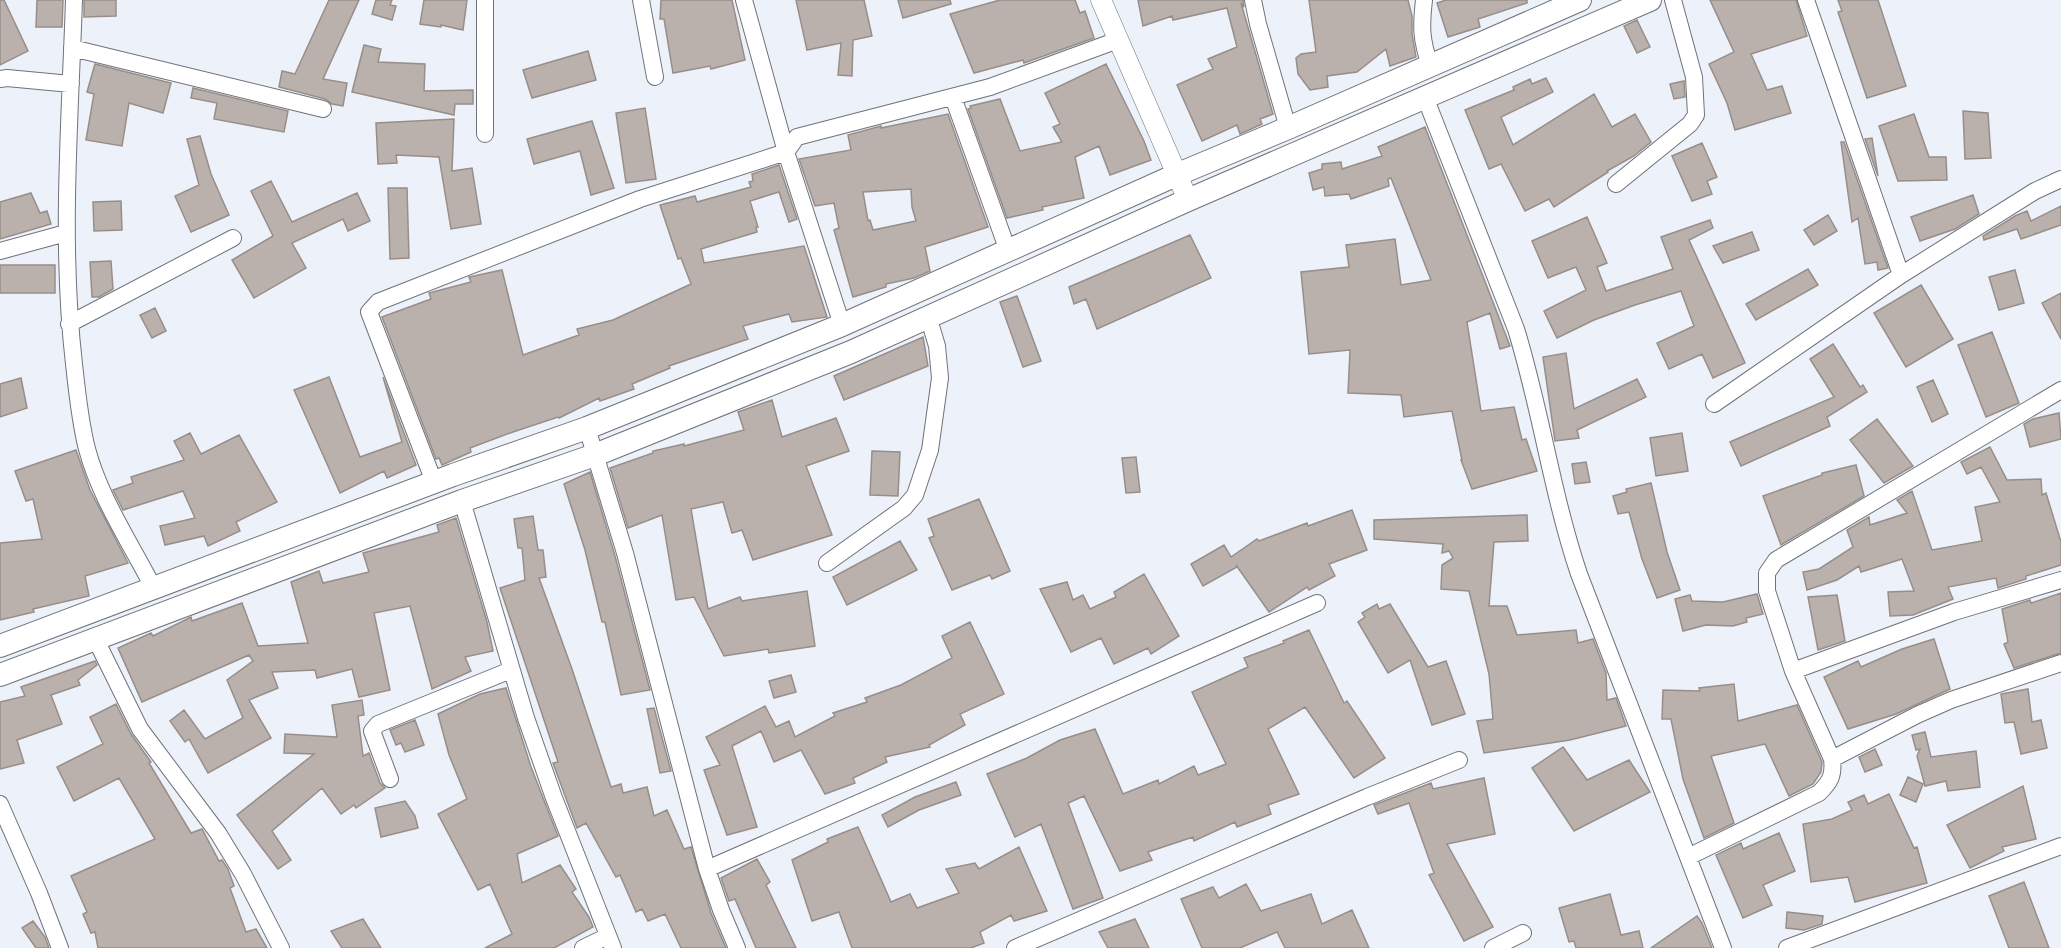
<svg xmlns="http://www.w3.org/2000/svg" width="2061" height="948" font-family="'DM Sans',sans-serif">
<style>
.building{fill:#bab1ac;stroke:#978e89;stroke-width:1.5;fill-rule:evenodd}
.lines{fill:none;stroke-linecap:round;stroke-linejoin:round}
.minor-casing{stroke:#6f727a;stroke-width:18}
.tertiary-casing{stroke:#6f727a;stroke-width:21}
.secondary-casing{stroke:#6f727a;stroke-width:24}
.minor{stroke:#fff;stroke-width:16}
.tertiary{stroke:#fff;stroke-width:20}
.secondary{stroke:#fff;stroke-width:22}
</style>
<rect width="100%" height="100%" fill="#edf1fa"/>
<path class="building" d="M0 0H4L28 51 0 65Z
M37 0H63L62 27H36Z
M84 0H116V16L84 17Z
M329 0H359L323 79 347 83 343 106 332 104 325 99 279 87 282 71 295 74Z
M376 0H392L390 5 396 6 392 20 372 14Z
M424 0H467L463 30 441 25V27L420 24Z
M661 0H732L745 60 711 69 710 66 673 73 664 19H660Z
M796 0H864L872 36 853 40 852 76 838 75 841 43 807 50Z
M898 0H950L951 4 903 18Z
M1000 0H1075L1080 13 1085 11 1094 38 1024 63 1023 60 974 73 950 14Z
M1138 0H1243L1244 7 1241 3 1273 114 1260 119 1262 124 1240 134 1237 125 1202 141 1177 85 1213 69 1208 59 1237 47 1227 8 1173 20 1172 16 1143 26Z
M1309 0H1408L1412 16V34L1416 57 1390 66 1386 49 1357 72 1327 76 1328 87 1310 90 1298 74 1296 58 1301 54 1316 52Z
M1446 0H1527V3L1478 19 1480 27 1448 37 1437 3Z
M1710 0H1796L1807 36 1751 54 1767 90 1782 86 1791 113 1735 130 1727 103 1709 64 1734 52Z
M1838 0H1878L1906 86 1867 98 1838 12 1842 11Z
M1637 20 1650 47 1637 53 1624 26Z
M364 45 381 49 378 62 425 64 424 91 473 90V104H455L454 115 352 92Z
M588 51 596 80 532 98 523 70Z
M95 64 171 83 163 113 129 103 122 146 86 140 94 94 87 92Z
M1106 64 1144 141 1151 160 1110 175 1099 146 1075 157 1084 198 1042 207 1043 210 1007 218 968 109 971 108 970 106 1000 99 1020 151 1062 142 1053 127 1060 124 1045 93Z
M1546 78 1553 92 1501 117 1513 145 1594 94 1612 127 1635 114 1651 142 1634 156 1607 171 1608 172 1554 207 1549 199 1525 211 1501 164 1489 169 1465 110 1514 90 1513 87 1530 79 1532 84Z
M1684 81 1685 97 1674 99 1670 84Z
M193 88 288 111 284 132 214 119 217 103 191 98Z
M645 108 656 179 626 183 616 113Z
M1963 111 1988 113 1991 158 1965 159Z
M948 114 988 227 925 247 930 271 914 278 886 284V287L853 297 834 230 839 228 834 203 815 206 799 159 851 150 848 135 881 126V128ZM911 189 912 207 916 221 873 230 870 220 868 221 863 192Z
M1914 114 1929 157H1946L1947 180 1898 181 1879 126Z
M454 119 452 171 472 168 481 224 451 229 439 157 396 155 397 163 378 164 376 123Z
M592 121 614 188 591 195 580 151 534 164 527 139Z
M1425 127 1510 346 1500 349 1490 313 1467 322 1481 411 1514 407 1522 440 1526 439 1537 471 1472 489 1461 460H1462L1452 411 1404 417 1401 395 1348 393 1350 350 1309 354 1301 272 1349 267 1346 245 1395 239 1401 285 1431 280 1391 178 1388 179 1389 186 1351 199 1349 194 1325 196 1324 187 1313 190 1309 173 1322 169V164L1341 162 1342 169 1382 156 1378 147Z
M200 136 211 174 229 215 191 232 175 196 199 185 187 139Z
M1872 138 1878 176 1865 139Z
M1841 142H1844L1888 268 1878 270 1877 262 1865 264 1858 218 1852 222Z
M1702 143 1717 177 1707 181 1712 194 1692 201 1672 156Z
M779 165 797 219 789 222 779 192 750 201 758 227H756L757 232 701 249 704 263 804 246 827 317 792 322 789 314 743 326 748 339 669 366 670 368 632 384 634 389 600 401 599 398 559 418 558 417 510 433 470 448 471 452 442 465 439 458 436 459 382 317 431 299 429 293 471 282 469 277 474 276 502 270 523 355 579 335 577 329 613 320 691 284 681 258 678 259 660 205 695 196 697 202 751 187 749 182 753 181 752 174Z
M271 181 292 222 357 193 370 221 348 231 343 219 292 243 306 268 254 298 232 260 273 236 251 191Z
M388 188H407L409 258 390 259Z
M31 193 40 213 47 211 51 224 0 239V202Z
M1973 195 1979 214 1955 229 1920 241 1911 217Z
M121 201 122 230 94 231 93 202Z
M2061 206V225L2021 239 2017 229 1984 240 1983 236 2015 216 2027 211 2031 221Z
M1828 215 1837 231 1814 245 1804 230Z
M1587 217 1607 263 1597 267 1606 291 1673 269 1661 237 1710 220 1713 228 1689 240 1745 363 1713 378 1702 354 1669 369 1657 343 1694 326 1681 291 1635 305 1594 320 1557 338 1544 311 1586 290 1576 267 1548 278 1532 241Z
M1752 232 1759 250 1723 263 1713 246Z
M1190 235 1211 278 1097 329 1086 299 1074 304 1069 287Z
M111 261 113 289 99 297H92L90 262Z
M0 265H55V293H0Z
M1808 269 1818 285 1756 320 1746 304Z
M2015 270 2024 303 1999 310 1989 277Z
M1921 285 1953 339 1906 367 1874 313Z
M2061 293V339L2042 303Z
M1017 296 1041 361 1023 367 1000 302Z
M155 308 166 331 152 338 140 315Z
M1992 332 2019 403 1986 417 1958 345Z
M923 337 928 366 844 400 834 376Z
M1833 344 1860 387 1863 385 1867 392 1827 417 1830 426 1741 466 1730 442 1834 397 1810 359Z
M1566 353 1574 409 1637 379 1646 397 1577 430 1579 438 1555 441 1543 357Z
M329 377 360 457 402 442 383 377 416 465 387 478 384 471 340 493 294 390Z
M21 378 27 408 0 417V384Z
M1933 380 1948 414 1932 422 1917 387Z
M772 400 782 437 836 418 849 451 806 466 832 535 753 560 742 530 732 533 723 502 691 509 708 609 740 597 742 601 807 591 815 646 769 653 768 649 724 656 694 597 676 600 662 515 628 528 610 468 653 453V451L684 444V446L744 430 738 412Z
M2059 413 2061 439 2030 447 2024 424 2033 419Z
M1877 419 1913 466 1884 483 1850 440Z
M190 433 201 454 239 435 277 502 236 522 240 531 208 546 204 536 165 545 160 526 195 518 183 491 123 510 113 490 133 483 131 477 184 460 174 441Z
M1682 433 1688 471 1656 476 1650 438Z
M1990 447 2007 480 2041 479 2042 495 2046 493 2061 542V565L2026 576V579L1998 588 1996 578 1948 587 1953 599 1913 615 1890 616 1888 592 1914 591 1902 559 1861 572 1859 566 1837 580 1807 590 1803 572 1819 569 1853 547 1847 530 1869 517 1870 525 1907 513 1897 500 1912 491 1932 550 1982 541 1975 507 2000 502 1981 467 1967 474 1961 462Z
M76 450 90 490 128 563 85 576 89 596 33 609 34 612 0 620V543L42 539 33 499 26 501 15 471Z
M872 451 900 452 898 496 870 495Z
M1136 457 1140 492 1126 493 1122 458Z
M1586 462 1590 482 1575 484 1572 464Z
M1856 465 1864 496 1781 545 1763 496 1822 475V473Z
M590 472 615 556 650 690 621 695 605 622H602L585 550 564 484Z
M1651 483 1667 552 1680 590 1657 598 1642 559 1629 512 1618 514 1613 496 1627 492 1626 489Z
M979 499 1010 571 992 579 990 575 952 590 929 538 934 536 928 519Z
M1352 510 1367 550 1329 564 1335 576 1309 590 1307 587 1269 612 1236 565 1237 567 1203 586 1191 564 1224 545 1231 557 1257 539 1259 541 1307 523 1308 526Z
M1527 515 1528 541 1494 542 1489 606H1507L1517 635 1576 630 1578 643 1593 639 1606 673 1607 700 1616 698 1626 726 1570 740 1484 753 1477 721 1493 719 1489 674 1469 591 1441 589 1442 565 1453 558 1449 551 1442 553 1443 544 1374 539V520Z
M533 516 538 550H543L546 577 539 578 572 669 611 787 621 784 623 793 647 787 654 816 667 810 684 849 691 847 711 913 726 948H681L665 914 648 921 642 909 636 912 620 875 616 877 586 823 577 828 553 763 558 762 500 588 525 580 522 548H518L514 519Z
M456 518 487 622 493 651 465 657 471 671 432 689 410 606 374 613 390 690 359 697 352 669 317 678 315 670 272 672 278 688 249 700 271 738 208 773 189 739 185 742 170 721 184 710 205 739 243 718 227 680 253 661 249 655 142 702 118 648 151 633 153 636 191 617 192 621 242 603 258 646 308 643 291 582 319 571 323 583 369 572 363 553 439 532 437 525Z
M900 541 917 570 847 605 833 577Z
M1144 574 1179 636 1151 654 1148 648 1114 664 1101 638 1071 652 1040 589 1067 582 1073 600 1083 595 1090 609 1116 597 1114 592Z
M2061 593V653L2014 668 2004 644 2008 642 2002 609 2030 600 2031 603Z
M1757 594 1763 614 1746 618 1747 622 1733 626 1706 625 1683 631 1675 599 1690 595 1692 601 1723 602Z
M1837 595 1845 641 1818 650 1808 597Z
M1377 604 1379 609 1390 604 1428 667 1446 661 1465 714 1432 725 1410 660 1388 673 1358 622 1365 617 1362 613Z
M970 622 1004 694 960 714 965 725 929 745 930 747 885 757 887 762 853 778 855 783 825 794 801 750 774 762 761 731 732 746 757 827 727 835 704 770 720 765 706 737 765 706 776 727 789 721 795 737 835 716 833 713 867 702 865 698 901 685 952 658 942 636Z
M1309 630 1344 703 1347 701 1385 758 1354 778 1305 707 1268 729 1299 794 1268 805 1271 814 1237 827 1235 822 1194 841 1193 837 1148 852 1152 860 1120 871 1084 796 1068 803 1103 898 1073 909 1041 824 1015 837 987 774 1027 758 1060 740 1095 729 1123 794 1158 780 1159 784 1194 766 1198 775 1226 764 1192 692 1248 667 1244 658 1284 643 1283 641Z
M1934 639 1950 689 1896 714 1848 729 1824 677 1858 661 1861 667 1902 649Z
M95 661 97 665 78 680 80 685 51 695 62 724 17 740 24 763 0 769V702L25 696 21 687Z
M791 675 796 692 774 698 769 681Z
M1734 684 1738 721 1797 705 1822 762 1821 772 1813 784 1789 796 1765 744 1711 756 1734 823 1704 838 1683 779 1671 719H1662L1663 690 1700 691 1699 688Z
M506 688 531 767 558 836 517 854 522 883 560 865 576 889 572 892 589 917 593 927 554 948H485L512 934 490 884 478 890 438 814 467 799 449 755 438 714 480 694Z
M2028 689 2032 722 2041 720 2047 748 2021 754 2014 722 2005 723 2001 694Z
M362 700 364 715 358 716 363 756 369 753 380 783 385 788 356 808 354 805 341 814 322 788 272 831 291 860 278 869 237 815 314 754 284 753 285 734 337 737 332 705Z
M116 704 131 734 151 762 149 763 191 833 202 829 219 861 222 860 228 869 234 886 230 888 246 932 256 929 267 948H98L95 932 91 933 83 914 87 912 71 876 155 839 119 778 74 801 57 767 103 744 90 717Z
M654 708 671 771 660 773 647 709Z
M415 720 424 745 405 752 401 743 396 745 390 730Z
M1925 732 1931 757 1976 751 1980 787 1948 791 1946 781 1925 786 1917 756 1920 749 1916 750 1912 735Z
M1563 747 1587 780 1629 760 1650 792 1574 831 1532 768Z
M1875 749 1882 765 1865 772 1859 757Z
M1908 777 1923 784 1916 802 1900 795Z
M1484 778 1495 834 1447 844 1493 927 1464 941 1429 875 1434 873 1409 803 1378 814 1374 805 1431 783 1433 789Z
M956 782 961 795 919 810 888 827 882 815 915 797Z
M2023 786 2036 839 2002 847 2004 851 1970 868 1947 825Z
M1889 794 1914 848 1917 847 1927 883 1855 902 1848 877 1811 882 1803 824 1832 819 1852 810 1848 802 1864 795 1868 804Z
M405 801 415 816 418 828 381 837 375 808Z
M858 827 891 902 910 894 917 908 959 893 946 869 975 863 979 869 1019 847 1047 911 1014 921 1011 915 980 932 984 943 971 948H852L839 912 812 921 792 860 828 842 827 839Z
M1779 833 1795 871 1763 885 1772 905 1743 918 1716 855 1741 843 1743 849Z
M757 859 770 882 766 885 796 948H756L735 899 729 901 721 878Z
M2024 882 2049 948H2009L1989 896Z
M1246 884 1261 911 1311 894 1322 924 1352 910 1369 948H1285L1277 932 1240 948H1202L1181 899 1213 887 1219 898Z
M1610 894 1621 935 1639 931 1643 948H1576L1574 941 1569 942 1559 908Z
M1787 912 1823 916 1822 924 1804 930 1786 928Z
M1697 916 1702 923 1712 948H1651Z
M363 919 381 948H342L331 931Z
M1135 919 1149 948H1108L1099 932Z
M33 921 45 937 49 948H36L22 928Z"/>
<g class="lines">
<defs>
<path id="minor" d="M74 0C70 121 60 243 74 364 77 392 80 422 87 449 100 498 131 544 154 589
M641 0 655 77
M744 0 786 152 842 325
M1253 0 1258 24 1288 128
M1424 0C1421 26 1421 40 1430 65
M1806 0 1901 275
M72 48 323 109
M0 79 7 78 71 84
M953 97 1008 251
M1425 97 1516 329C1541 410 1552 494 1579 574L1723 948
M485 134V0
M1616 184 1690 124 1696 115 1694 77 1673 0
M0 251 66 233
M69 324 233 238
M1714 404 1901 275 2035 191 2061 179
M587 428 625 553 707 869 721 910 737 948
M434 482 369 312 378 302 640 199 786 152 797 137 990 87 1118 40
M462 501 526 718 554 798 613 948
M827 563 904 508 915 495 930 450 940 378 937 346 928 316
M96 640 140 729 218 833 243 874 281 948
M1793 671 1954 612 2061 580
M1832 759 1917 715 1951 700 2061 663
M390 779 372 731 378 724 511 670
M0 804 39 893 60 948
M1688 857 1819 793C1830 782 1834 776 1832 759L1793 671 1767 591V573L1776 560 2061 390
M707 869 1317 603
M583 948 608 936
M1015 948 1367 797 1459 760
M1493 948 1523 933
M1787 948 2061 846"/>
<path id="tertiary" d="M1101 0 1188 200"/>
<path id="secondary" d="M0 646 453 475 587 428 842 325 1176 175 1288 128 1580 0
M0 675 462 501 595 455 851 352 1188 200 1650 0"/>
</defs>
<use href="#minor" class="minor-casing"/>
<use href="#tertiary" class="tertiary-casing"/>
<use href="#secondary" class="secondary-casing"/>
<use href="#minor" class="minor"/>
<use href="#tertiary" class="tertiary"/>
<use href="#secondary" class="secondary"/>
</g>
</svg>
